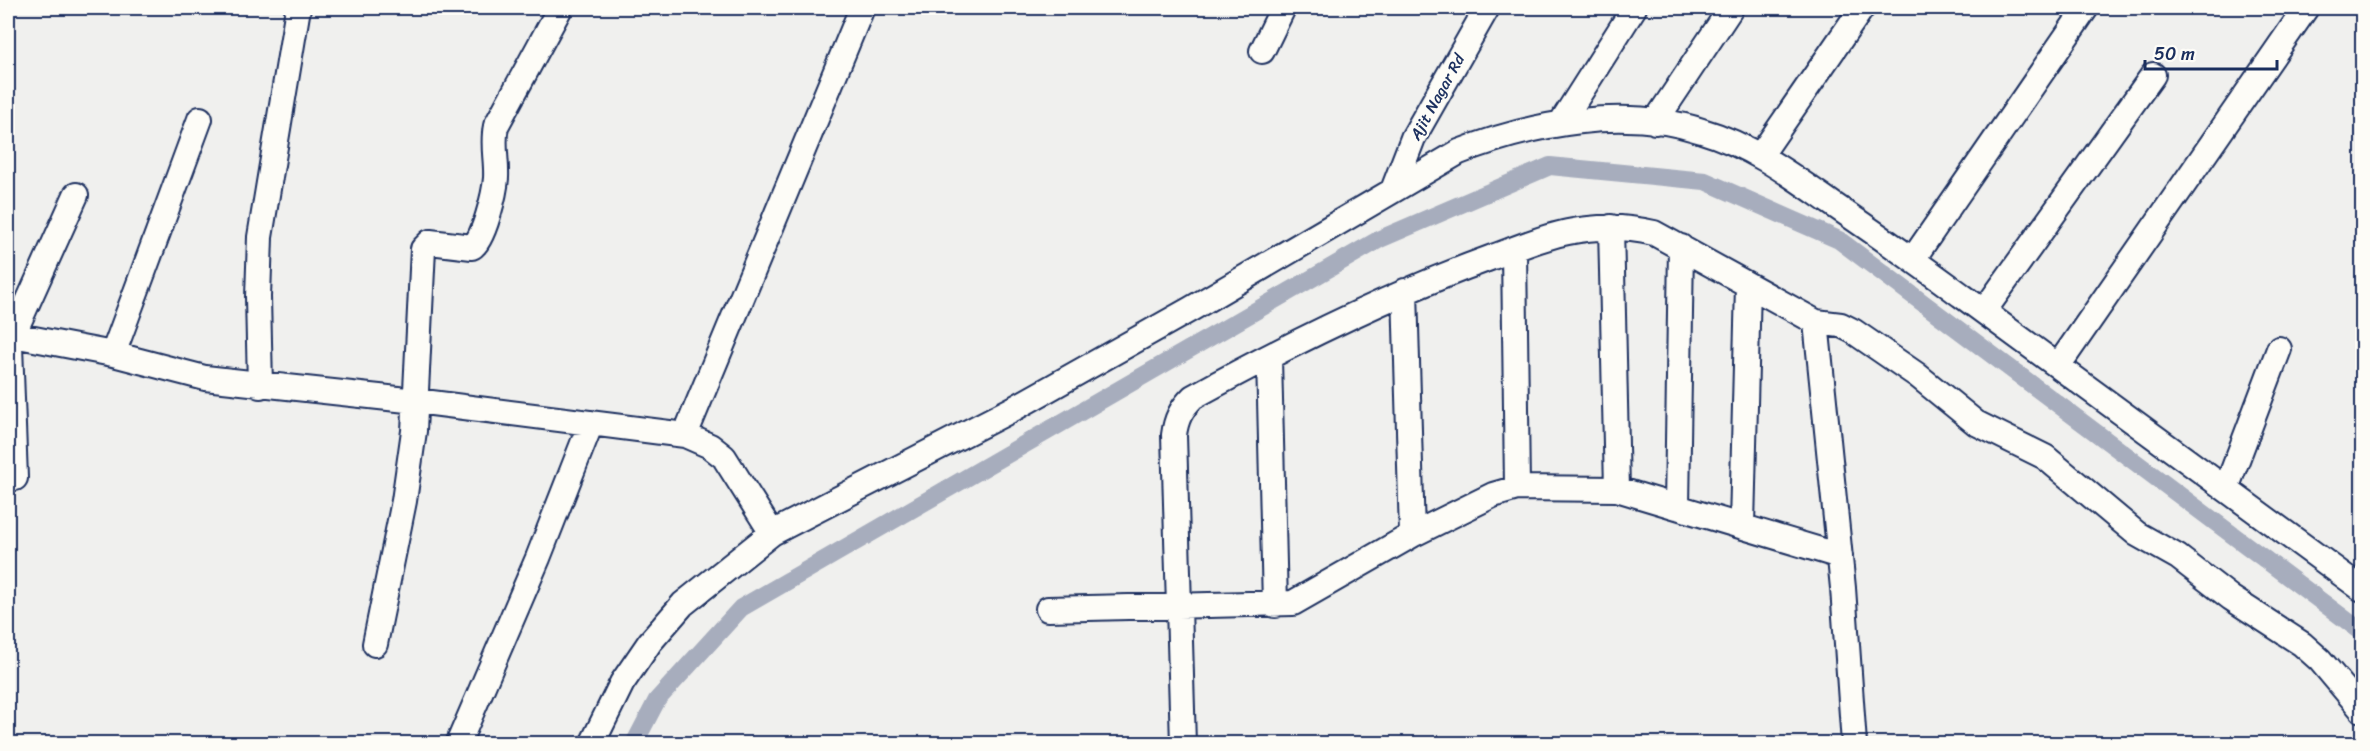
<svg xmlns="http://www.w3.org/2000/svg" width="2370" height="751" font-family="Sriracha,sans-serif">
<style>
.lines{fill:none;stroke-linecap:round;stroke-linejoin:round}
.canal{stroke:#a7adbd;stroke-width:18}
.minor-casing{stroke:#1b2f5e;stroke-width:28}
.minor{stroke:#fdfcf7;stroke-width:24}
.labels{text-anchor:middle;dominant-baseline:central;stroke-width:4.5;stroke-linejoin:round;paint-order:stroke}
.street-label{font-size:16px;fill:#1b2f5e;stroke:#fdfcf7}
</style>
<rect width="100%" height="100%" fill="#f0f0ee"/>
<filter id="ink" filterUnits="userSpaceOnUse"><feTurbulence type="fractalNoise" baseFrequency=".0167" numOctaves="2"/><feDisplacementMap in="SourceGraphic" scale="12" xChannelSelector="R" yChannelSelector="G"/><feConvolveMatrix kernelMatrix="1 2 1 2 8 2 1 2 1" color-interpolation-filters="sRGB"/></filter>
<g filter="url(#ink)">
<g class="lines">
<path class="canal" d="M634 744 657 700 741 608 1380 239 1550 166 1705 181 1839 240 2362 632"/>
<defs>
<path id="minor" d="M1262 51 1283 8
M1655 122 1731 8
M1561 123 1634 8
M1760 156 1862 8
M1393 190 1413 138 1487 8
M1611 227 1617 489
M1514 250 1517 488
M1913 259 2086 8
M1405 291 1412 535
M1984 311 2153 75
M1816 322 1843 588 1854 744
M8 334 113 354 205 378 416 401 685 435 710 446 724 457 772 533
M113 354 200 119
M1269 358 1275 605
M2058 366 2306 8
M260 386 258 297 260 237 298 8
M685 435 862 8
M15 478 10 346 13 335 76 195
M2226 489 2279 349
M1677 507 1681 247
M1742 525 1748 285
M1048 609 1293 603 1412 535 1493 495 1517 488 1617 489 1840 556
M375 644 404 501 414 431 423 249 430 242 472 247C484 240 495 192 496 178 497 160 492 144 496 126L560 8
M458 744 538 558 591 423
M592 744 622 683 650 642 683 604 772 533 1013 409 1191 309 1459 152C1533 123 1624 106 1702 131 1750 145 1791 175 1831 203 1875 233 1918 263 1961 295 2095 393 2229 491 2362 589
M1183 744 1174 435C1176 419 1181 409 1193 397 1288 345 1388 295 1490 258 1515 249 1542 237 1568 232 1597 226 1625 226 1654 233L1816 322 1841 325 1853 331 1917 375 1976 423 2045 457 2137 534 2178 557 2231 598 2302 644 2320 660 2362 710"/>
</defs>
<use href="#minor" class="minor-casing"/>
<use href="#minor" class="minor"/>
</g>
</g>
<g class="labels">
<g class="street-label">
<text transform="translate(1437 97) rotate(-61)">Ajit Nagar Rd</text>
</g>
</g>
<rect width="2370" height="751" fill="none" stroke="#fdfcf7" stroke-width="30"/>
<rect x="15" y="15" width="2340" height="721" fill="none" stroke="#1b2f5e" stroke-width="2" filter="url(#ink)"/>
<path d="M2145 60v9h132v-9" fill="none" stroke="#1b2f5e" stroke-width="3"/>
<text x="2154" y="60" font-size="18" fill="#1b2f5e" stroke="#fdfcf7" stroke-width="4.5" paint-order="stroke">50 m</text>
</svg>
